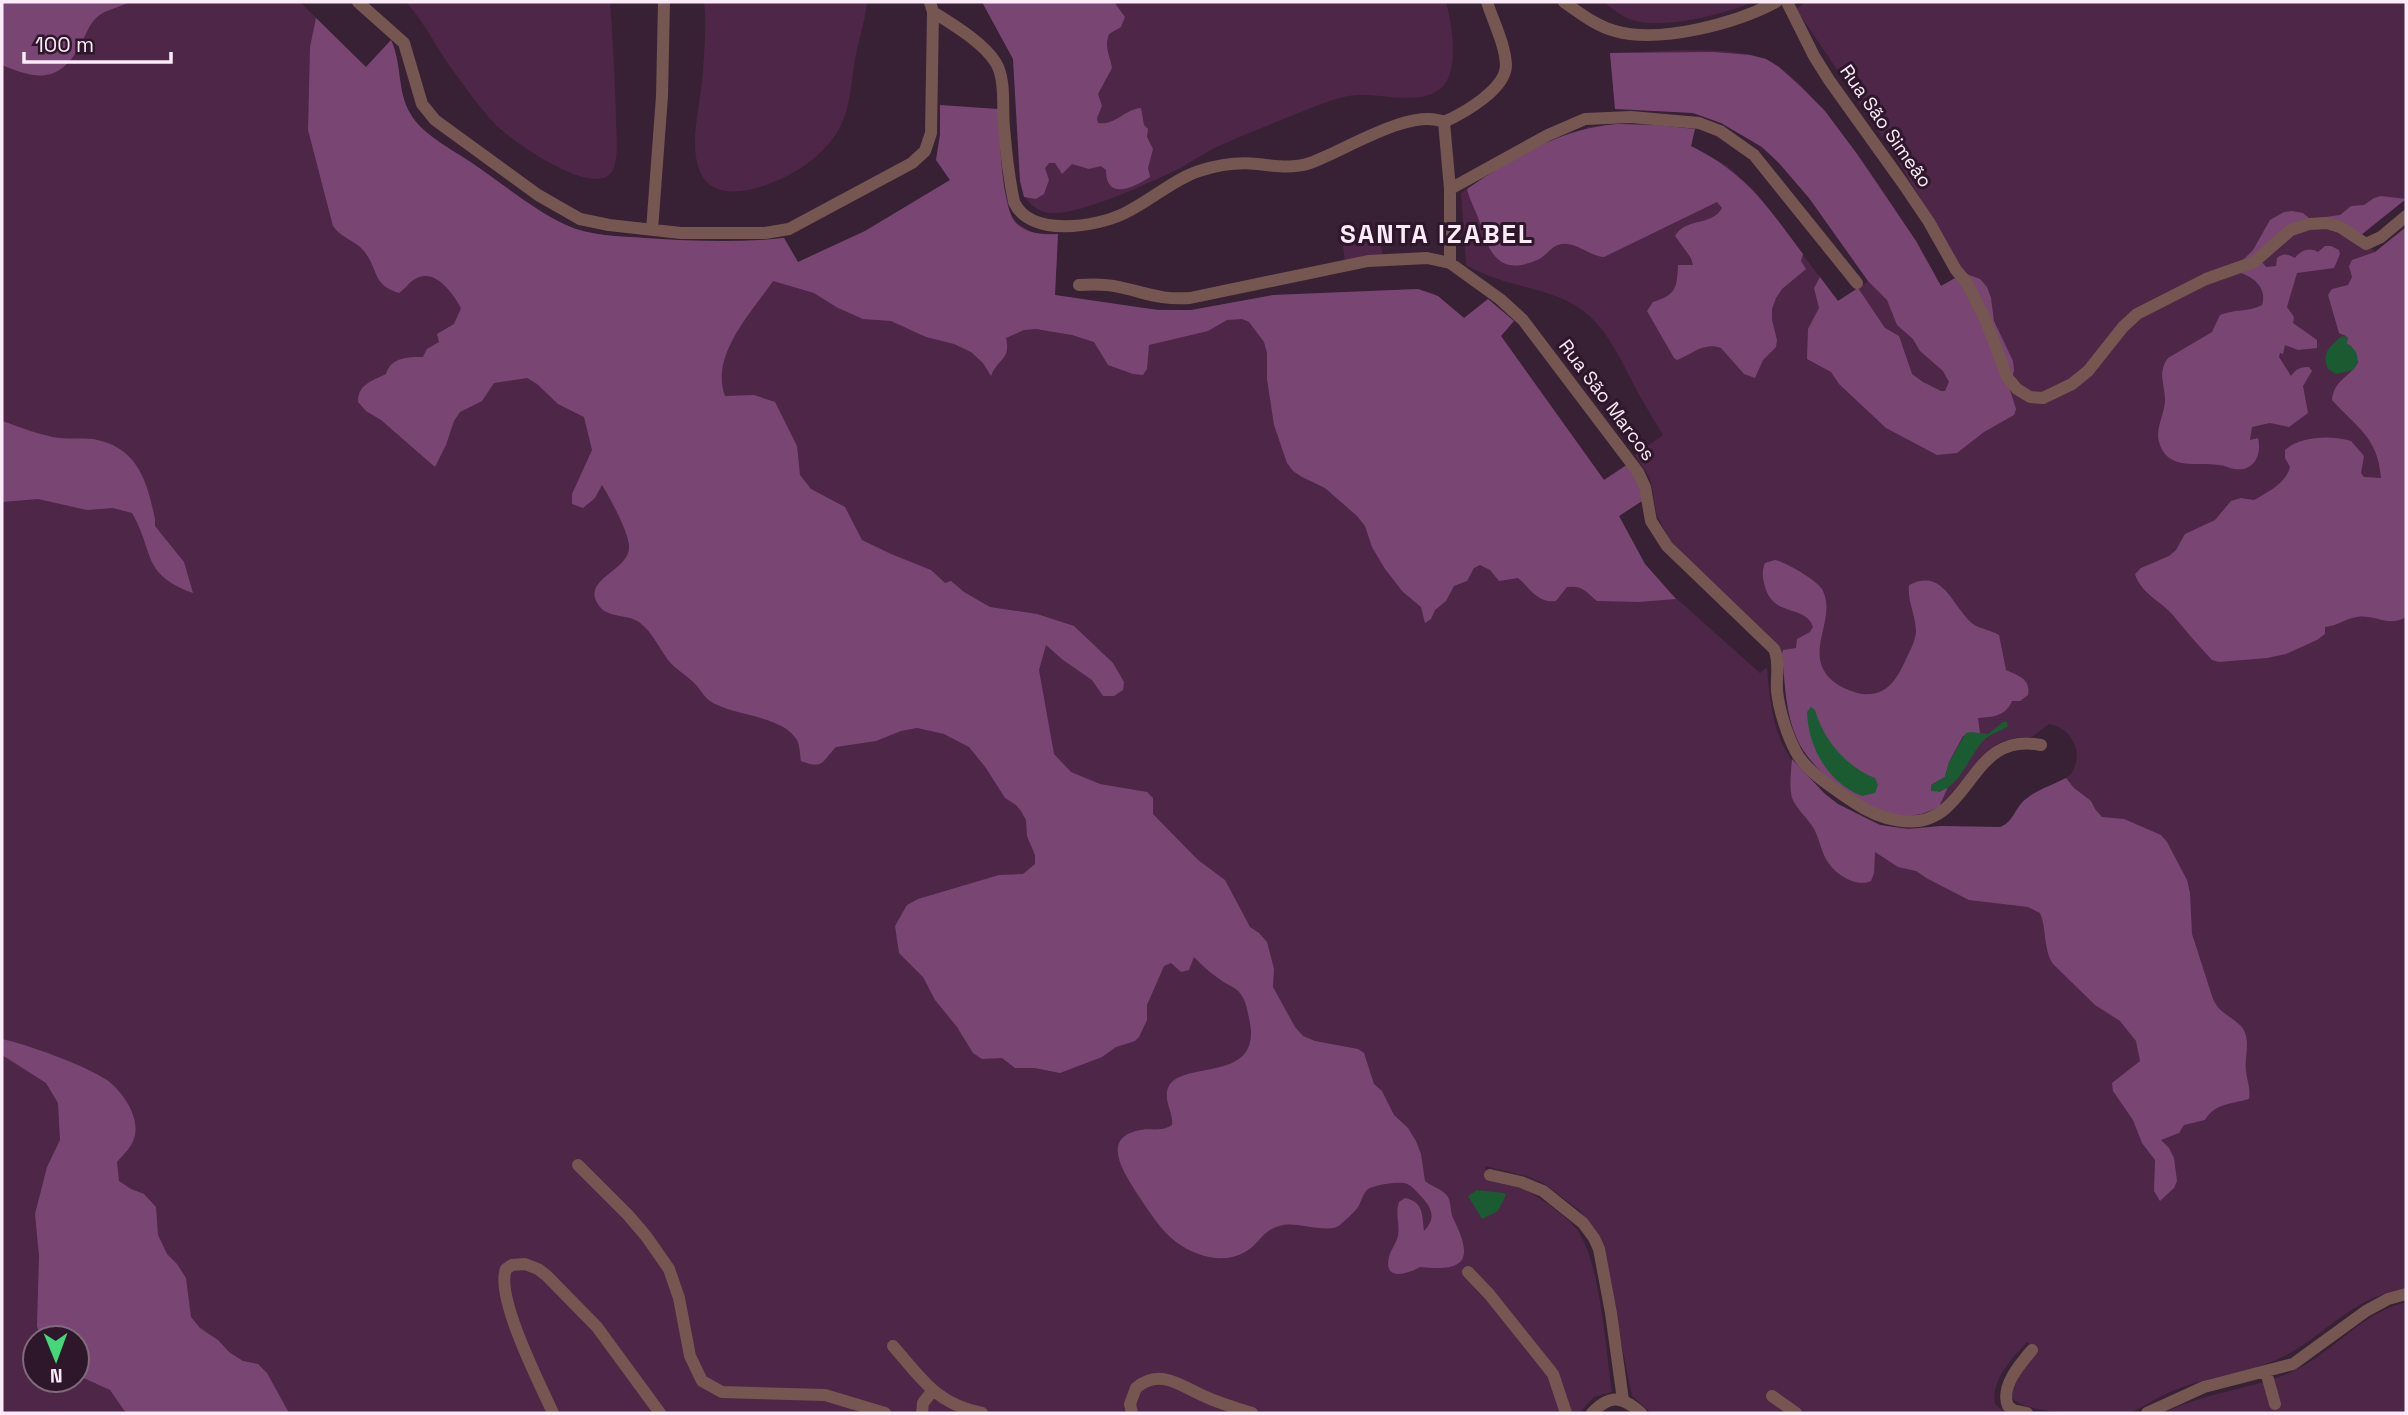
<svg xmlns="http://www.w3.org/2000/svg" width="2408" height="1415" font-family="'Space Grotesk',sans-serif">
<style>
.green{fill:#4d2648;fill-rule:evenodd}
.forest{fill:#794673}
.water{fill:#1b5b31}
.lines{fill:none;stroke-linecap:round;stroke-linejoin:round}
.minor{stroke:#755650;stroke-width:12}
.labels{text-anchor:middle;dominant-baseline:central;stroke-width:6;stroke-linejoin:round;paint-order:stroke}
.street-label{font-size:19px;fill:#fbeaf8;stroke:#2e172b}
.district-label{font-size:26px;font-weight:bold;letter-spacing:2px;fill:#fbeaf8;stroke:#2e172b}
</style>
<rect width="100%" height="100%" fill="#382035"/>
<path class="green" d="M2 2H300L366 67 391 40C402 63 397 91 410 113 422 135 452 149 472 163 502 183 532 209 566 225 590 236 619 236 645 238 691 241 738 243 784 238L798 262 865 231 950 180 936 160 940 135V105L1005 190 1011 215 1017 223 1034 233 1058 234 1055 295 1139 308 1186 311 1222 306 1273 295 1418 289 1435 294 1464 318 1488 299 1514 321 1501 336 1604 480 1642 501 1619 516 1645 564 1667 590 1760 673 1767 667C1769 690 1771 715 1779 736 1796 780 1847 820 1893 827 1909 830 1925 827 1941 826 1960 824 1987 835 2005 825 2015 820 2016 807 2024 800 2038 788 2057 785 2071 774 2085 753 2072 728 2049 724L2032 737 2015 738 2000 742 1986 753 1939 807 1919 814 1813 763 1795 734 1786 698 1783 666 1670 540 1657 516 1650 478 1635 455 1663 435C1656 423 1648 411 1641 398 1620 361 1606 317 1563 299 1531 286 1497 283 1466 265L1461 193 1480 180 1588 127 1618 124 1695 129 1691 146 1727 166 1753 189 1838 301 1868 281C1822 217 1777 133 1695 114 1669 108 1641 110 1615 109L1610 53C1653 52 1723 45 1763 58 1809 74 1888 197 1915 240 1924 255 1932 272 1941 286L1964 273 1894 154 1796 9 1806 2H2406V199L2362 235 2375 252 2406 227V1289C2350 1296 2324 1339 2276 1360 2240 1376 2199 1377 2164 1395 2152 1400 2137 1412 2125 1413 2104 1415 2022 1415 2012 1397 2014 1379 2026 1365 2037 1351L2027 1342C2012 1359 1991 1379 1995 1404L2006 1413H1651L1632 1396 1599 1234 1579 1210 1543 1183 1526 1176 1485 1166 1486 1179C1497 1183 1510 1185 1522 1189 1537 1195 1563 1214 1574 1226 1600 1253 1606 1353 1612 1392L1594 1397 1579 1413H2ZM35 1338H77V1380H35Z
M406 2H610C613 41 615 80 616 119 616 134 619 152 614 167 602 206 508 139 493 122 479 107 466 88 454 72 437 49 425 23 406 2Z
M704 2H867C865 21 859 40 855 59 851 81 851 107 840 127 833 141 821 153 808 163 785 181 717 212 700 172 689 145 699 110 702 82 704 56 707 27 704 2Z
M982 2H1446C1452 23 1459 67 1444 85 1425 108 1381 93 1356 95 1336 97 1319 105 1301 112 1274 123 1248 133 1221 145 1203 153 1188 165 1170 173 1145 185 1069 220 1044 212 1034 209 1025 200 1022 190L1013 59Z
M1604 2H1754C1724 14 1667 29 1636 21 1623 18 1614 10 1604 2Z
M1379 233 1383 256 1345 262 1342 238Z
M2406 1302V1413H2164C2203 1393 2247 1390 2287 1374 2331 1356 2360 1313 2406 1302Z"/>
<path class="forest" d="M2 2H130C120 7 104 10 96 18 88 26 85 37 80 46 59 83 37 80 2 65Z
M982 2H1114L1125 17 1121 27 1109 34C1104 48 1110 55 1112 68L1098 94 1102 106 1097 118 1098 123C1115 126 1125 109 1141 108L1144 125 1148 129 1147 137 1153 149 1148 168 1150 177C1133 188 1106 201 1106 170L1101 166 1089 169 1072 164 1062 174 1055 163H1049L1045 168 1049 180 1044 194 1036 199 1024 197 1020 181 1013 59Z
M316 18 366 67 391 40C402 63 397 91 410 113 422 135 452 149 472 163 502 183 532 209 566 225 590 236 619 236 645 238 691 241 738 243 784 238L798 262 865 231 950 180 936 160 940 135V105L998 109C1000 133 1001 207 1016 223 1027 234 1043 235 1058 234L1055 295 1158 310H1191L1273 295 1418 289 1438 296 1464 318 1488 299 1514 321 1501 336 1604 480 1628 464 1639 483 1642 501 1619 516 1645 564 1676 599 1639 602 1597 601C1586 592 1583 585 1567 587L1556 601C1537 603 1531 589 1518 578L1499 581 1490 570 1480 565 1474 568 1467 581 1454 586 1446 601 1435 610 1431 619 1425 623 1421 607 1403 592 1385 569 1372 547 1365 526 1357 516 1325 488 1302 477 1293 471 1287 463 1274 425 1267 379V353L1264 342 1249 322 1242 319 1227 320 1208 331 1149 345 1147 369 1143 375 1133 374 1108 365 1094 342 1072 335 1036 329 1024 330 1006 338C1011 360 998 358 991 376L983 363 971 352 954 344 926 337 891 321 863 319 838 308 814 293 773 281C751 313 710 355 725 396L754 395 775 402 797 446 800 475 811 489 845 507 862 540 891 554 931 570 945 583 951 581 964 592 990 607 1037 614 1074 626 1113 663 1124 682 1123 690 1114 696H1103L1092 680 1063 660 1046 645 1039 670 1054 754 1071 772 1100 784 1147 792 1153 798V814L1198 860 1225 880 1250 927 1259 933 1267 942 1274 969 1273 987 1295 1027 1303 1036 1315 1041 1358 1049 1364 1053 1374 1084 1382 1091 1394 1115 1408 1128 1416 1141 1421 1154 1425 1181C1432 1187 1443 1189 1448 1197 1451 1202 1450 1211 1453 1218 1474 1260 1466 1272 1420 1267 1408 1274 1383 1282 1389 1257 1391 1249 1396 1244 1398 1236 1400 1224 1395 1214 1399 1202L1405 1198C1424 1202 1422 1215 1424 1231 1439 1216 1429 1204 1417 1192 1413 1188 1410 1184 1404 1183 1396 1182 1381 1184 1373 1187 1363 1189 1363 1199 1358 1207 1354 1213 1345 1220 1340 1225 1329 1234 1298 1222 1283 1225 1262 1229 1261 1243 1245 1252 1223 1265 1195 1256 1176 1242 1160 1230 1147 1208 1136 1192 1123 1171 1100 1137 1141 1130 1152 1128 1162 1132 1172 1125 1174 1113 1163 1101 1168 1088 1180 1058 1265 1086 1249 1018 1247 1009 1246 1001 1240 993 1234 986 1225 984 1218 978 1209 972 1201 964 1194 957L1189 970 1181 972 1171 963 1164 966 1147 1005V1020L1139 1037 1135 1041 1116 1047 1102 1057 1060 1073 1035 1068H1015L1002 1058 982 1059 973 1053 957 1027 935 1000 923 977 899 953 895 926 907 905 918 899 999 875 1023 874 1035 864V855L1027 836 1026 820 1021 811 1016 805 1005 798 986 768 969 747 944 734 917 728 901 731 876 741 836 747C822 761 824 770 801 761 800 755 800 746 797 740 783 715 731 716 710 701 704 697 701 690 696 685 688 676 675 669 668 660 658 646 653 633 639 622 627 614 609 618 600 607 578 580 628 572 629 548 630 534 610 498 602 485L595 498 583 508 572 504V494L592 450 584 417 558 404 537 384 527 378 494 383 482 401 460 412 454 421 446 445 435 467 381 420 366 411 358 402C358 384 372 381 386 374 391 357 408 357 423 357L427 349 439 342 437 334 454 324 461 308C452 292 433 265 412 281 407 285 405 289 399 293 372 285 379 270 364 251 355 240 341 238 333 226L308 130 310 47Z
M1714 52 1750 55 1766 59 1779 67 1801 87 1825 111 1857 154 1916 241 1941 286 1964 273 1980 279 1987 287 1991 298 1994 321 2013 361 2014 370 2010 390 2016 409 2014 415 1984 432 1957 453 1937 455 1886 428 1839 384 1831 372 1807 359 1808 329 1819 308 1814 288 1820 277 1838 301 1858 288 1885 328 1899 336 1912 374 1923 382 1941 391H1945L1949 382 1943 371 1920 351 1913 339 1897 325 1887 300 1868 281 1809 198 1778 162 1762 147 1721 123 1693 113 1615 109 1610 53Z
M1618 124 1658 125 1695 129 1691 146C1746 173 1768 207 1803 254L1801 261 1806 269 1782 289 1776 298 1772 309V320L1777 340 1776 347 1763 360 1755 378 1744 374 1721 348C1703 342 1693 354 1677 360L1674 358 1647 311 1653 302C1676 295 1677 288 1678 265H1693L1691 258 1675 236C1686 217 1711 227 1722 208L1717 202 1604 257C1588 256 1574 239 1558 245 1551 247 1545 257 1537 260 1500 276 1490 255 1480 224 1477 212 1470 202 1467 189 1513 158 1561 128 1618 124Z
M2381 196 2406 199 2362 234 2313 221 2260 256 2241 262 2253 250 2270 220 2284 212 2292 211 2303 213 2310 219 2340 215 2351 206 2364 205 2374 198Z
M2406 227V617C2389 628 2375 614 2357 617 2347 618 2337 626 2325 627V634L2317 640 2286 654 2267 658 2219 662 2212 660C2198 645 2185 630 2172 614 2160 601 2140 592 2135 574L2141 568 2169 556 2176 550 2185 534 2215 520 2231 501 2241 498 2254 500C2268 492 2286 483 2290 467L2285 458V450C2301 436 2331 435 2351 441L2364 456 2361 473 2364 477 2381 478C2378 437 2357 428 2332 400 2334 379 2351 377 2358 362L2351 346 2347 344 2346 336 2339 333 2328 295 2332 289 2348 285 2352 277 2349 266 2352 260 2375 252Z
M2325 246H2331L2339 250 2340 254 2334 268 2297 273 2287 307 2294 317 2293 323 2317 340V348L2298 350 2285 345 2283 354 2280 353 2279 357 2291 376C2296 369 2300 367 2309 367L2312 371 2303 386 2308 413 2289 427 2270 423 2252 427 2250 440 2258 438C2262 455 2254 472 2234 469 2229 468 2224 465 2219 465 2197 462 2167 471 2159 442 2155 428 2165 414 2165 400 2165 384 2157 373 2168 358L2212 332 2220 315C2234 309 2249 312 2262 305 2268 286 2251 275 2234 271L2262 262 2266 267 2276 266 2277 258C2284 253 2288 254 2295 258 2301 250 2309 247 2318 252Z
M2 421C20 427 41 436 60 438 71 439 82 438 93 439 138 447 147 481 155 519V526L184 562 193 593C141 574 155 553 132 513L113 508 87 510 38 499 2 502Z
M1775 560C1785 562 1819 581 1823 591 1835 617 1811 644 1823 669 1830 683 1847 691 1862 694 1888 697 1898 677 1907 657 1911 649 1915 641 1916 632 1916 616 1907 600 1909 585 1944 567 1952 607 1973 624 1980 629 1991 630 1999 635L2006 670C2019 676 2031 679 2028 695L2020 701H2012C2006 716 1993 717 1978 718L1980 733 1963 736 1949 762 1945 777 1931 785 1939 792 1948 787 1939 807C1927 813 1910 818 1897 816 1862 810 1811 771 1797 739 1785 712 1785 683 1782 654L1783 650 1796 648 1797 639 1810 632 1813 627C1806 605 1776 617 1766 590 1763 580 1761 573 1765 563Z
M1792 759 1825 794 1838 804 1880 825 1908 829 1941 826 2000 827C2014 822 2015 807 2026 799 2038 789 2053 785 2066 778L2074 788 2091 801 2095 809 2102 817 2124 819 2161 835 2167 842 2187 880 2190 893 2192 934 2213 999C2219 1013 2231 1016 2241 1026 2252 1039 2244 1056 2246 1071 2247 1081 2251 1089 2249 1099 2232 1104 2215 1103 2205 1120L2184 1125 2179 1133 2161 1140 2169 1148 2174 1158 2177 1181 2174 1188 2160 1201 2154 1191 2155 1160 2142 1143 2133 1120 2113 1091 2112 1083 2140 1061 2136 1041 2120 1021 2095 1005 2053 964C2043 949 2047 929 2040 913L2028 907 1969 900 1928 879 1916 871 1898 867 1875 852 1874 873 1871 881C1856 888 1834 874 1826 859 1821 850 1819 838 1814 829 1808 818 1797 810 1792 798 1789 787 1791 771 1792 759Z
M2 1039C29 1045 84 1065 107 1080 122 1091 139 1115 135 1135 133 1146 124 1154 117 1162L119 1181 131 1189 144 1194 156 1207 158 1235 167 1254 177 1264 186 1278 191 1317 200 1328 218 1340 229 1352 243 1361 258 1364 267 1373 289 1413H126L110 1390 77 1375V1338H41L37 1326 39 1256 35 1214 47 1167 60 1140 58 1103 46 1083 2 1055Z"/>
<path class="water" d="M2342 336 2348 337 2347 344C2358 350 2361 360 2353 370L2336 374 2328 369C2321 353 2330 346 2342 336Z
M1811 707 1815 710C1823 739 1846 767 1875 778L1878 785 1875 793 1862 796C1828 783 1808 747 1807 712Z
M2003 722H2007L2008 726C2001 732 1991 733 1984 740 1969 755 1957 796 1931 791V785L1945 777 1949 762 1966 733 1971 732 1988 734Z
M1477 1190 1504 1193 1506 1195 1498 1211 1482 1219 1468 1196Z"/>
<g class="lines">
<path class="minor" d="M358 2 404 43 422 104 435 120 538 195 580 219 609 225 681 233H765L789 229 912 163 925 151 931 133 933 12 930 2
M1564 2C1580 13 1596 26 1615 31 1660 44 1737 23 1776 2
M1787 2 1814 56 1829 80 1902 182 1929 222 1956 270 1967 283 1986 321 2007 377 2017 389 2030 397 2043 398 2072 384 2088 371 2123 327 2137 314 2206 279 2254 262 2291 230 2309 224 2327 223 2340 227 2366 244 2381 237 2406 216
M933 12C952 24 984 43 996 63 1006 80 1002 107 1004 127 1006 152 1009 178 1014 202 1030 238 1097 227 1125 213 1150 201 1174 179 1199 171 1218 165 1238 162 1257 164 1276 166 1292 169 1310 163 1344 151 1411 107 1444 122
M1444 122C1464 113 1506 89 1506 65 1505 44 1493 21 1487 2
M1444 122 1450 189V263
M1450 189 1548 135 1585 119 1631 117 1699 123 1720 131 1754 155 1857 283
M652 230 662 96 664 2
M1079 285C1093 284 1106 284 1119 287 1147 293 1160 300 1190 298L1368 261 1427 258 1450 263 1500 299 1523 320 1638 472 1645 487 1651 521 1667 546 1774 649C1780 661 1776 677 1777 691 1779 710 1787 735 1796 752 1807 772 1833 788 1852 801 1878 819 1918 833 1946 808 1978 779 1987 735 2041 745
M578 1165 628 1215 646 1236 669 1269 679 1298 690 1356 702 1381 722 1392 825 1395 885 1413
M1490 1175 1521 1182 1543 1191 1583 1223 1594 1238 1599 1249 1611 1313 1623 1400
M1468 1272 1489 1294 1553 1374 1566 1413
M893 1346C922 1379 936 1404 982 1413
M2266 1372 2275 1404
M1772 1396 1796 1413
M553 1413C540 1384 495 1297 506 1269L512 1265 525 1264 538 1269 547 1276 597 1327 660 1413
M922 1413 923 1403 933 1390
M1132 1413 1130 1404 1136 1388C1160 1367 1182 1387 1206 1397 1221 1404 1237 1408 1252 1413
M1592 1413C1610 1394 1622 1396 1641 1413
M2027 1413 2013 1410 2008 1406C2000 1387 2020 1364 2032 1350
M2147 1413 2204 1387 2293 1364 2366 1311 2388 1299 2406 1294"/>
</g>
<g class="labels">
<g class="street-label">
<text transform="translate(1886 126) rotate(55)">Rua São Simeão</text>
<text transform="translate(1607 400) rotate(53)">Rua São Marcos</text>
</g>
<g class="district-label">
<text x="1437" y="234">SANTA IZABEL</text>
</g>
</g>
<rect width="2408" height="1415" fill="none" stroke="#fbeaf8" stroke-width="7"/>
<g transform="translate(56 1359) rotate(179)"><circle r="33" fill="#2e172b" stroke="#806b7d" stroke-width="2"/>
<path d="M0-5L12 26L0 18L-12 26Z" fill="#45d77a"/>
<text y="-10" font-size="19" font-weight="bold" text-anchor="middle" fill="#fbeaf8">N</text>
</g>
<path d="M24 52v10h147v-10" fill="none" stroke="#fbeaf8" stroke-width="3.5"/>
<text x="35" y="52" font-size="21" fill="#fbeaf8" stroke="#2e172b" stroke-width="5" paint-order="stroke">100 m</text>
</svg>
